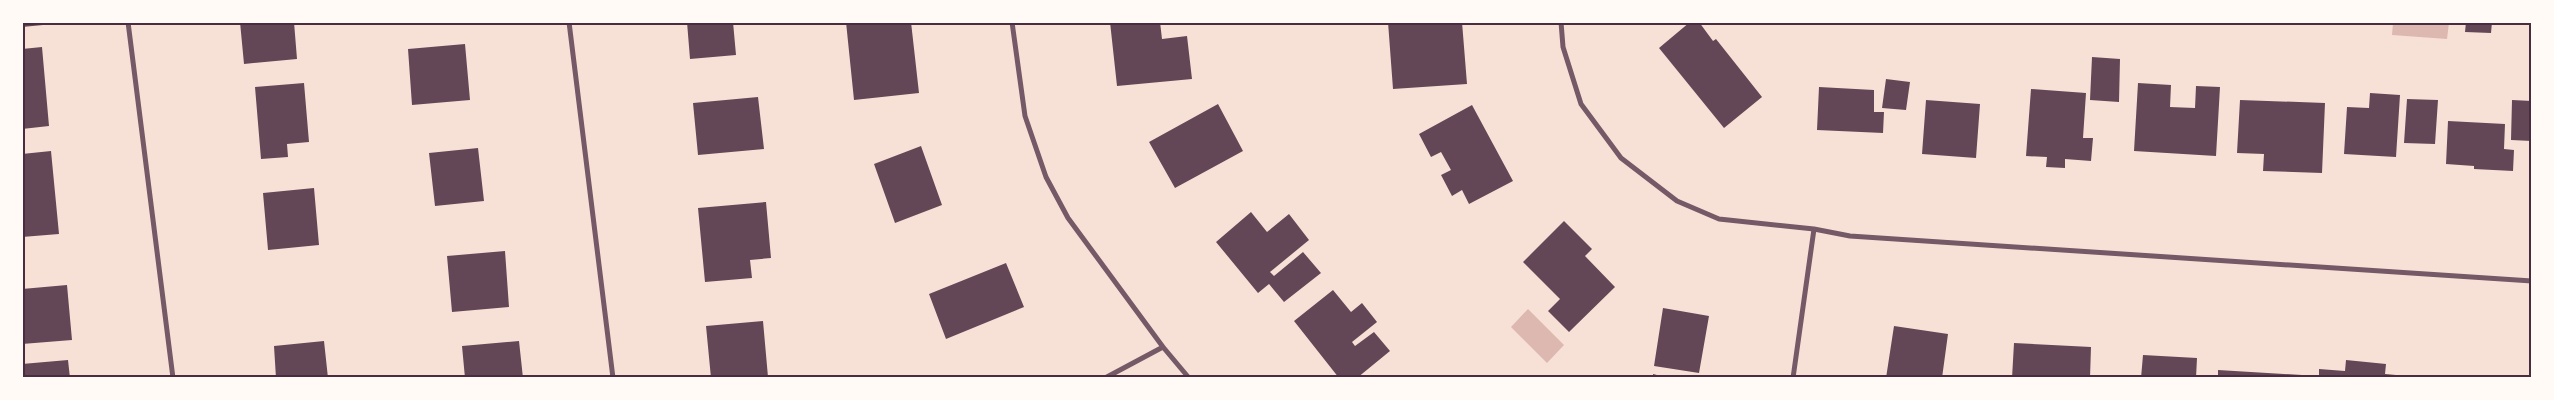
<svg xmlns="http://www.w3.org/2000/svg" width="2554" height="400" font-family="Overpass,sans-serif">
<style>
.water{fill:#dcb8b0}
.building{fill:#644757}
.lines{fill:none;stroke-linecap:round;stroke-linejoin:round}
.minor{stroke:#755966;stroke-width:5}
.neatline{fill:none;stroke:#4a2c40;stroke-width:2}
</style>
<rect width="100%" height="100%" fill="#f7e1d7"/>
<path class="water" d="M2393 23H2449L2447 39 2392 35Z
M1528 309 1564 345 1547 363 1511 327Z"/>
<path class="building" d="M22 22H43V25L22 27Z
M240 22H294L297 59 244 64Z
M687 22H733L736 55 690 59Z
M846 22H911L919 93 854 100Z
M1110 22H1160L1162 39 1187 36 1192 79 1117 86Z
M1388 22H1462L1467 84 1393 89Z
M1690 22H1699L1713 41 1716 39 1762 97 1724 128 1659 48Z
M2466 22H2492L2491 33 2465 32Z
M465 44 470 100 412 105 408 49Z
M42 47 49 126 22 129V49Z
M2092 57 2120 59 2119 102 2090 100Z
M1886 79 1910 82 1906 110 1882 108Z
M304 83 309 142 287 144 288 157 261 159 255 87Z
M2138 83 2171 85 2170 107 2195 108 2196 86 2220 87 2216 156 2134 151Z
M1819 87 1874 90V112H1884L1883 133 1817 130Z
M2031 89 2086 93 2083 138H2093L2091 161 2065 159V168L2046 167 2047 157 2026 156Z
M2370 93 2400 95 2396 157 2344 154 2347 107 2369 108Z
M758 97 764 149 698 155 693 103Z
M2407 99 2438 100 2435 144 2404 143Z
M1926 100 1980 104 1976 158 1922 154Z
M2240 100 2325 103 2322 173 2263 171 2264 154 2237 153Z
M2512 100 2532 101V141L2511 140Z
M1218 104 1243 151 1175 188 1149 142Z
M1472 105 1513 181 1469 204 1462 190 1452 196 1441 175 1451 170 1441 152 1431 157 1419 134Z
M2448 121 2505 124 2504 149 2514 150 2513 171 2474 169V166L2446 164Z
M921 146 942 205 895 223 874 164Z
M478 148 484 201 435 206 429 153Z
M51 151 59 234 22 237V154Z
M314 188 319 245 268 250 263 193Z
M766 202 771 258 750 260 752 278 705 282 698 208Z
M1251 212 1267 232 1289 214 1309 240 1270 272 1274 276 1303 252 1321 273 1284 302 1269 284 1258 293 1216 242Z
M1564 221 1592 249 1585 256 1615 287 1569 332 1548 311 1560 299 1523 262Z
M505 251 509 307 452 312 447 256Z
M1006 263 1024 307 946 339 929 294Z
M67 285 72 340 22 344V289Z
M1333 290 1351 312 1362 303 1377 322 1352 342 1355 346 1374 332 1390 351 1357 378H1339L1294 321Z
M1663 308 1709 316 1699 373 1654 366Z
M763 321 768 377 711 378 706 326Z
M1894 326 1948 334 1942 378H1886Z
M324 341 328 378H276L274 346Z
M519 341 523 378H465L462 346Z
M2014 343 2091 347 2090 378H2012Z
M2143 355 2197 358 2196 378H2141Z
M68 360 70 378H22V364Z
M2346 360 2386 364 2385 374 2407 376 2406 378H2319V369L2345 371Z
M2218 370 2302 375V378H2218Z
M1653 374 1665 377V378H1653Z
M2453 375 2485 376V378H2452Z"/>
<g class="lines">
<path class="minor" d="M128 22 173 378
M569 22 613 378
M1012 22 1025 116 1046 177 1068 218 1163 347 1189 378
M1561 22 1563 47 1581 104 1621 158 1677 201 1719 219 1814 229 1850 236 2532 281
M1105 378 1163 347
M1793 378 1814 229"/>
</g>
<rect width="2554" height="400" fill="none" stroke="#fffaf5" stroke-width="48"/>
<rect x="24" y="24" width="2506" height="352" class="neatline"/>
</svg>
